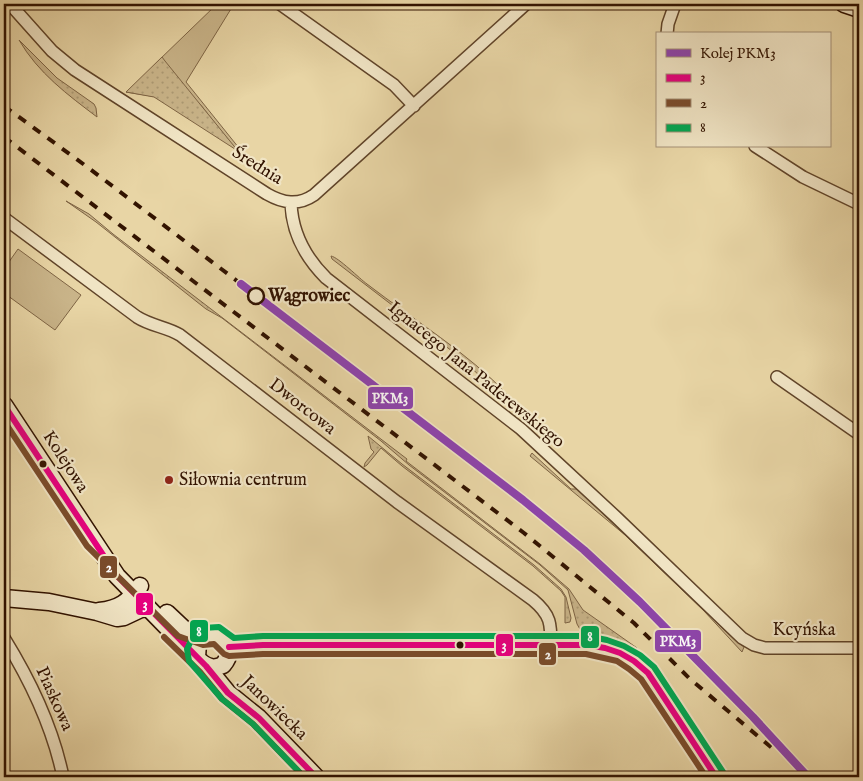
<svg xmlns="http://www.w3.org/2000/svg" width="863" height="781" font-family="'IM FELL English',serif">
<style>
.grass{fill:#c9b489;stroke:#7e6444}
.park{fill:url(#park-dots);stroke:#7e6444}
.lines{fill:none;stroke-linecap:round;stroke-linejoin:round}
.street-casing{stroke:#604429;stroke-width:14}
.secondary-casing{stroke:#321300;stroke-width:19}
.street{stroke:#f0e4c4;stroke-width:11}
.secondary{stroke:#f0e4c4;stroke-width:16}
.rail{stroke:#321300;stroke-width:4;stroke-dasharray:9 9;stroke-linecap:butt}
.bus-1-casing{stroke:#f0e4c4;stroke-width:10}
.bus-2-casing{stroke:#f0e4c4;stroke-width:10}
.bus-3-casing{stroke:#f0e4c4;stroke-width:10}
.bus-1{stroke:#e5007d;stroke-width:6}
.bus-2{stroke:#7a4b2a;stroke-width:6}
.bus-3{stroke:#00a651;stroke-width:6}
.rail-1-casing{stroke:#f0e4c4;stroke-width:11}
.rail-1{stroke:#8e44ad;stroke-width:8}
.stop-dot{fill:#f0e4c4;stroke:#321300;stroke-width:2.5}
.bus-dot{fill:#321300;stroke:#f0e4c4;stroke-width:2}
.poi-dot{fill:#8f2418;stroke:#f0e4c4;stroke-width:2}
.labels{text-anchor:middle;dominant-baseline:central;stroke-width:4.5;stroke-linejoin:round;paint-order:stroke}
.street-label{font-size:18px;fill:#321300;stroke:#f0e4c4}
.stop-label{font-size:18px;font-weight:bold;fill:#321300;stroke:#f0e4c4;text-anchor:start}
.poi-label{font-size:18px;fill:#321300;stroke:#f0e4c4;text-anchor:start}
.line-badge{stroke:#f0e4c4;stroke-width:2}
.badge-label{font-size:14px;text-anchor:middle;font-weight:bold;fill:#fff}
</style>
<defs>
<pattern id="park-dots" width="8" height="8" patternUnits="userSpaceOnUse" patternTransform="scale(1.25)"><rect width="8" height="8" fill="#c9b489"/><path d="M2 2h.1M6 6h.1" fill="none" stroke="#ad9a74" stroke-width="1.8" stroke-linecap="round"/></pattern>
</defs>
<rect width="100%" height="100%" fill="#e8d5a5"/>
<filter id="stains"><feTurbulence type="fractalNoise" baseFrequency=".004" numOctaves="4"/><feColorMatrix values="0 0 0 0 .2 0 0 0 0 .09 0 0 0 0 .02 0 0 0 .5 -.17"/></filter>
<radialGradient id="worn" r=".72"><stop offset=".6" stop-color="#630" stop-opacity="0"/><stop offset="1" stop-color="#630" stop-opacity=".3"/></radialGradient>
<path class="grass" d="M217 4H234L186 82 243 153 241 156 200 104 126 92 133 90 157 62Z
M18 249 81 295 55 330 4 293V269Z
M331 256C338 257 360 279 367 284 415 321 467 352 509 396L505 400 461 358 332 259Z
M532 453 571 489H577L734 639 744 647 742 652 704 611 625 535 530 456Z"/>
<path class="park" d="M19 40 57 78 94 104 96 108 97 117C68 95 38 73 19 40Z
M162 57 165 61 238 151 154 97 126 92Z
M66 201 89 214 113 234 407 459 406 461 540 564 569 589 583 610 637 648 620 640 607 636 585 634 581 631 577 624 568 590 540 565 409 465 381 441 222 318 206 309 96 222Z
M368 436 402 464 534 565 561 589 566 597 571 618 570 622 565 623V597L561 591 533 566 402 466 381 448 367 465 364 467 365 463 374 452 371 449Z"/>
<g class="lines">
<defs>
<path id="street" d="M10 4 52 51 75 70 267 194C283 203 298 206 314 195L526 4
M280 4 394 85 414 106
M667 34 668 24 675 4
M755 146 803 177 859 204
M291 203C292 232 305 257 326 278L521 429 616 517 742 638 754 645 765 648H859
M4 218 137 317C151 326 167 327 180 335L397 502 533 600C551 615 551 624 551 646
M777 377 859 434
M4 638C30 680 53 728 63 777
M229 647 263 645H587C612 648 630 655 648 673L716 777"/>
<path id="secondary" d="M844 4 859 9
M4 405 117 576 201 662C209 668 214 669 223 665 233 653 229 642 216 635L205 636 198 644 197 657
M4 598 49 602 97 612 117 618 124 617 141 609 148 608
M99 611C120 609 128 602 140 586
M167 613 184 629 205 636
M206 666 228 693 259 718 316 777"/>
</defs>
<use href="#street" class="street-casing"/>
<use href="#secondary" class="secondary-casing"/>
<use href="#street" class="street"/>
<use href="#secondary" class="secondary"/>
<path class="rail" d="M4 106 90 169 241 284
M4 137 524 533 634 623 690 679 772 748"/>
<defs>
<path id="bus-1" d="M4 405 117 576 206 666 228 693 259 718 316 777
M229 647 263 645H587L605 648 620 653 634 661 648 673 716 777"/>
<path id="bus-2" d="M4 421 87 546 178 636 203 645 214 644 224 654 229 656 263 654H586L617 661 629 669 641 679 706 777
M164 637 200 672 222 699 253 724 304 777"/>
<path id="bus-3" d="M304 777 253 724 222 699 189 661 187 649 194 635 203 628 219 627 234 638 263 636H587L607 640 624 646 640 655 654 667 723 772"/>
</defs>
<use href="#bus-1" class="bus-1-casing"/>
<use href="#bus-2" class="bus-2-casing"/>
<use href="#bus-3" class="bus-3-casing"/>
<use href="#bus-1" class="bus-1"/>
<use href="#bus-2" class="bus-2"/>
<use href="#bus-3" class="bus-3"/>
<defs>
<path id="rail-1" d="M241 284 523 500 584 550 640 602 753 717 808 777"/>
</defs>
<use href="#rail-1" class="rail-1-casing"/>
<use href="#rail-1" class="rail-1"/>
</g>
<circle class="stop-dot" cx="256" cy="296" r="8"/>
<g class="bus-dot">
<circle cx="43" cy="464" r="4.5"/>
<circle cx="460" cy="645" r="4.5"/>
</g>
<circle class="poi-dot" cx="169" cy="480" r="5"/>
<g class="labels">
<g class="street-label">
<text transform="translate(257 166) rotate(32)">Średnia</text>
<text transform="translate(476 375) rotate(39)">Ignacego Jana Paderewskiego</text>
<text transform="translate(302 407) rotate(38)">Dworcowa</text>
<text transform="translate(65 462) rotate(57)">Kolejowa</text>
<text x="804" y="630">Kcyńska</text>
<text transform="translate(54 699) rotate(66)">Piaskowa</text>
<text transform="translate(274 708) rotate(44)">Janowiecka</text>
</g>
<g class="stop-label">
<text x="268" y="296">Wągrowiec</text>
</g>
<g class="poi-label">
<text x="179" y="480">Siłownia centrum</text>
</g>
</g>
<g class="line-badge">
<rect x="367" y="386" width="47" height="24" rx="5" fill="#8e44ad"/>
<rect x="99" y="555" width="19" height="24" rx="5" fill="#7a4b2a"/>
<rect x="135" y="592" width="19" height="24" rx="5" fill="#e5007d"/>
<rect x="189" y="619" width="20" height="24" rx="5" fill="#00a651"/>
<rect x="580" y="625" width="20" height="24" rx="5" fill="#00a651"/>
<rect x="654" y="629" width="48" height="24" rx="5" fill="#8e44ad"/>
<rect x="495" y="633" width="19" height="24" rx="5" fill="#e5007d"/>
<rect x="538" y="642" width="19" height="24" rx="5" fill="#7a4b2a"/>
</g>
<g class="badge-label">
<text x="390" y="403">PKM3</text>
<text x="109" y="572">2</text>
<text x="145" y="609">3</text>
<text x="199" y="636">8</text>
<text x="590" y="641">8</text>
<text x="678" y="646">PKM3</text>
<text x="504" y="650">3</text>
<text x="548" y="659">2</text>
</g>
<rect width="863" height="781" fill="none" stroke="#e8d5a5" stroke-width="20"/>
<rect x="5" y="5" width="853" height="771" fill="none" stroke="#321300" stroke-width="2.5"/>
<rect x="10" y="10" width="843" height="761" fill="none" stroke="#321300"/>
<rect x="656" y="32" width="175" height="115" fill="#f0e4c4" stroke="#a49076"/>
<rect x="666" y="49" width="25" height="8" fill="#8e44ad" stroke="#a49076"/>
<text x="700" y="58" font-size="15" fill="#321300">Kolej PKM3</text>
<rect x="666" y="74" width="25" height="8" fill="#e5007d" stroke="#a49076"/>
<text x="700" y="82" font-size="15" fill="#321300">3</text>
<rect x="666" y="99" width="25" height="8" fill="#7a4b2a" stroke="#a49076"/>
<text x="700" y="108" font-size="15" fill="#321300">2</text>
<rect x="666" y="124" width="25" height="8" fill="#00a651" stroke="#a49076"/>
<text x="700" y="132" font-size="15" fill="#321300">8</text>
<rect width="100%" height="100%" filter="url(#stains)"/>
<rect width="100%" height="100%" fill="url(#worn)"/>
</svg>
